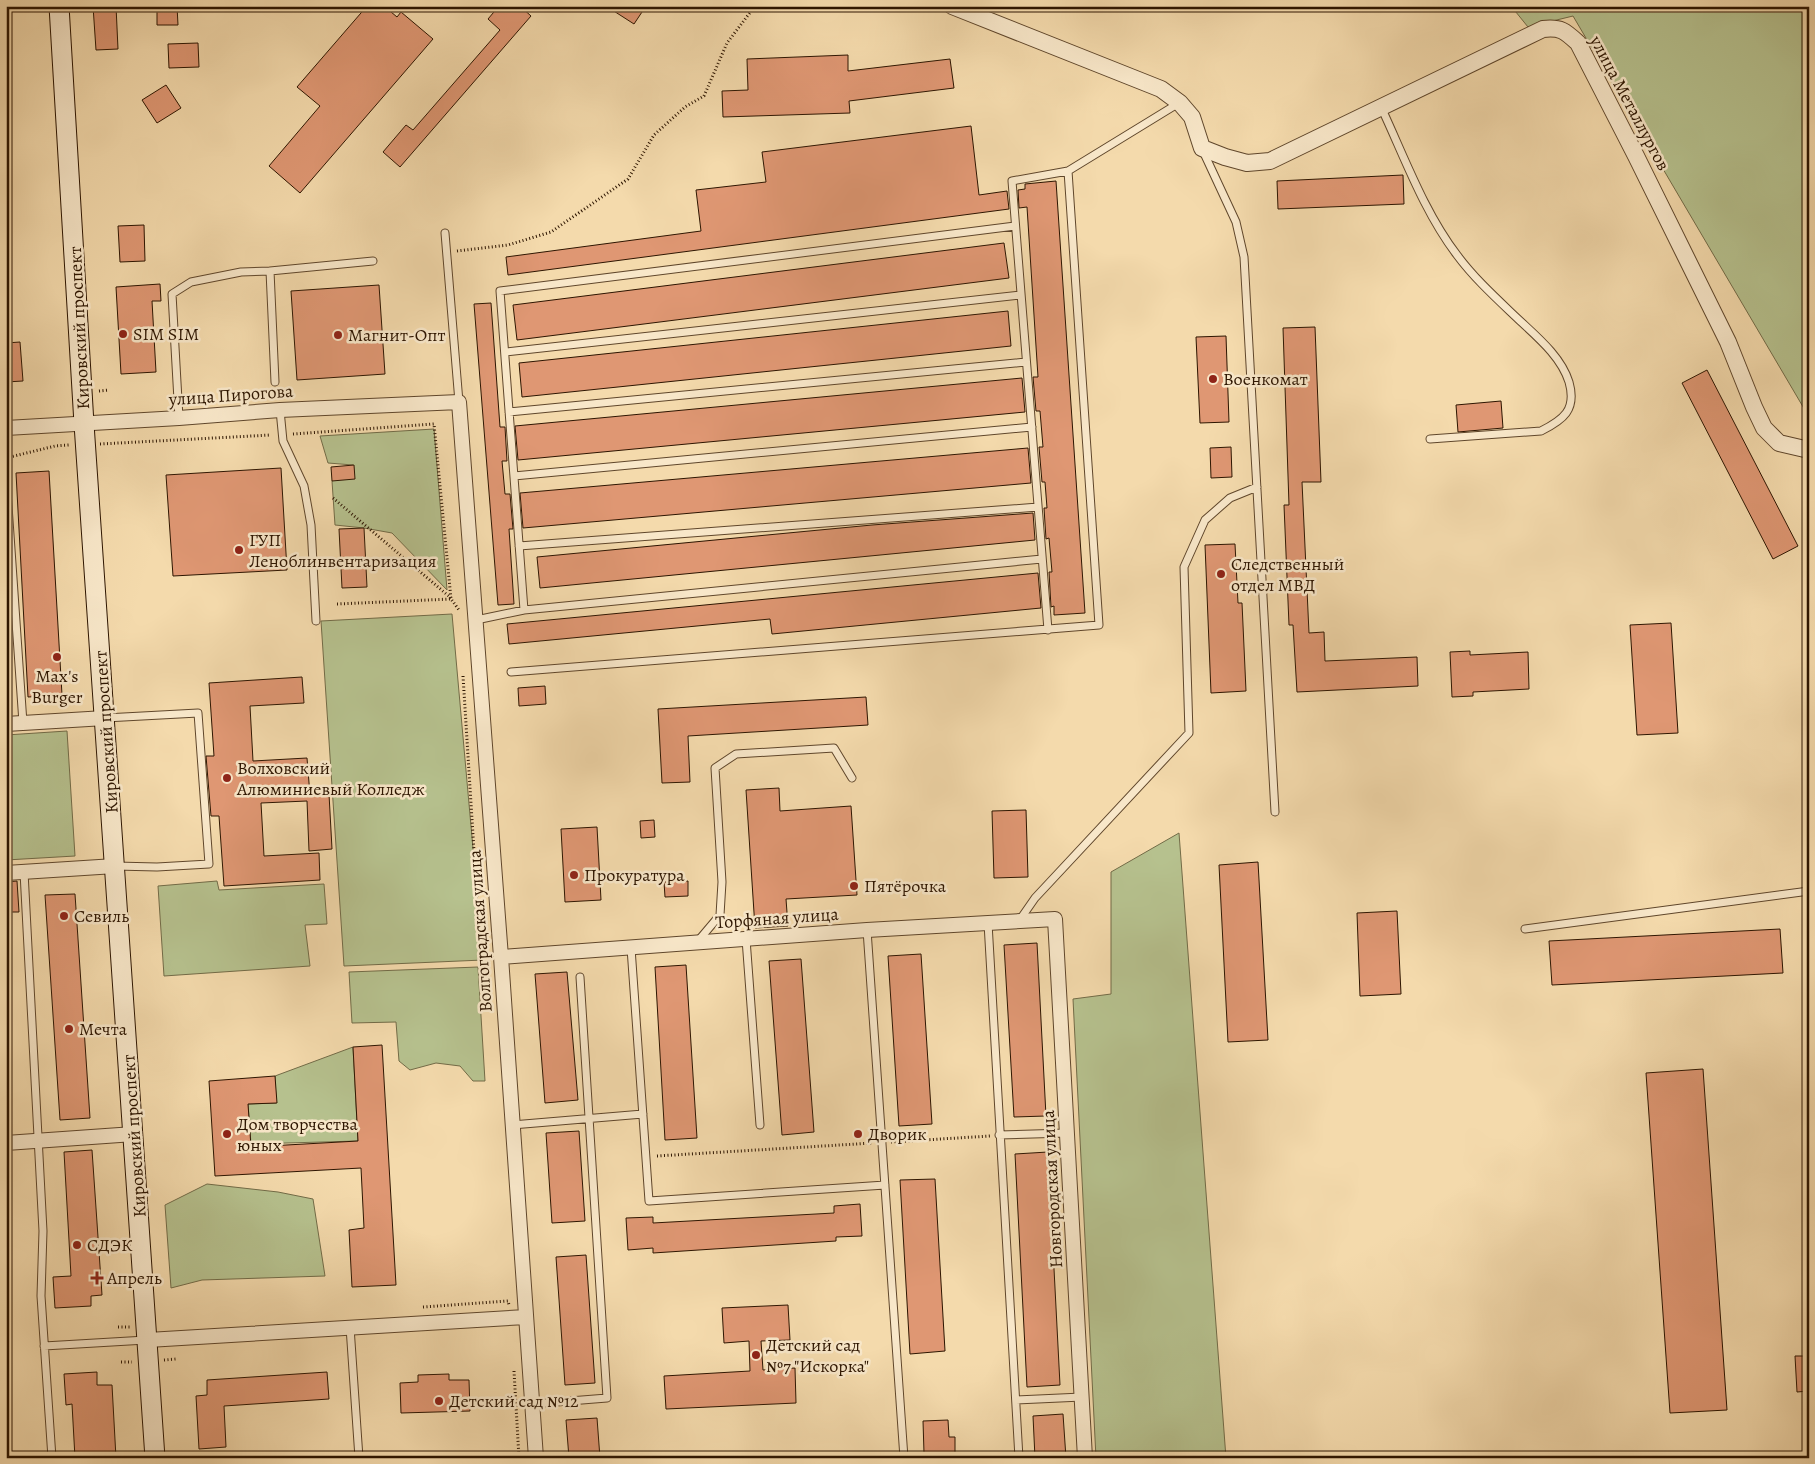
<svg xmlns="http://www.w3.org/2000/svg" width="1815" height="1464" font-family="Alegreya,serif">
<style>
.green{fill:#b6c18e;stroke:#726b47}
.building{fill:#df9773;stroke:#2d1500}
.lines{fill:none;stroke-linecap:round;stroke-linejoin:round}
.service-casing{stroke:#5f462b;stroke-width:9}
.minor-casing{stroke:#5f462b;stroke-width:16}
.tertiary-casing{stroke:#5f462b;stroke-width:18}
.secondary-casing{stroke:#2d1500;stroke-width:21}
.path{stroke:#2d1500;stroke-width:3;stroke-dasharray:1 2.5;stroke-linecap:butt}
.service{stroke:#f8e7c9;stroke-width:7}
.minor{stroke:#f8e7c9;stroke-width:14}
.tertiary{stroke:#f8e7c9;stroke-width:16}
.secondary{stroke:#f8e7c9;stroke-width:19}
.poi-dot{fill:#8f2418;stroke:#f8e7c9;stroke-width:2}
.labels{text-anchor:middle;dominant-baseline:central;stroke-width:5;stroke-linejoin:round;paint-order:stroke}
.street-label{font-size:18px;fill:#2d1500;stroke:#f8e7c9}
.poi-label{font-size:18px;fill:#2d1500;stroke:#f8e7c9;text-anchor:start}
</style>
<rect width="100%" height="100%" fill="#f4daac"/>
<filter id="stains"><feTurbulence type="fractalNoise" baseFrequency=".004" numOctaves="4"/><feColorMatrix values="0 0 0 0 .2 0 0 0 0 .09 0 0 0 0 .02 0 0 0 .5 -.17"/></filter>
<radialGradient id="worn" r=".72"><stop offset=".6" stop-color="#630" stop-opacity="0"/><stop offset="1" stop-color="#630" stop-opacity=".3"/></radialGradient>
<path class="green" d="M1511 6H1809V417L1573 16 1528 27Z
M434 429 447 590 392 533 364 528 335 525 332 481 353 465 328 463 320 436Z
M452 614 483 960 344 966 321 621Z
M67 731 75 856 6 860V735Z
M1179 833 1226 1458H1096L1073 999 1111 994V872Z
M217 881 219 890 324 884 327 924 305 925 310 966 164 976 158 886Z
M478 967 485 1081H473L460 1066 436 1063 410 1070 399 1061 396 1022 352 1023 349 972Z
M353 1047 358 1141 251 1144 248 1104 276 1103 275 1076Z
M207 1184 278 1192 313 1199 325 1276 202 1280 171 1288 165 1205Z"/>
<path class="building" d="M93 6H116L118 49 96 50Z
M157 6H177L178 25H157Z
M367 6H384L397 17 401 12 433 39 300 193 269 166 320 106 297 87Z
M499 6H520L531 16 400 167 383 152 406 125 413 130 500 30 488 19Z
M606 6H646L634 24Z
M198 43 199 67 169 68 168 44Z
M848 55V71L950 59 954 88 849 101 850 113 723 117 722 91 748 90 747 59Z
M166 85 181 108 157 123 142 100Z
M971 126 979 195 1007 191 1009 209 508 275 506 257 701 231 696 190 766 182 762 152Z
M1403 175 1404 204 1278 209 1277 181Z
M1056 181 1085 613 1054 615V606L1051 607 1049 572H1052L1049 538 1046 539 1044 508H1047L1045 482H1042L1039 447H1043L1040 411H1036L1033 377H1038L1027 207 1019 208 1018 190 1025 189V184Z
M144 225 145 261 120 262 118 226Z
M1004 243 1009 278 517 340 513 305Z
M160 284 161 301H152L156 372 121 374 116 287Z
M379 285 385 374 297 380 291 291Z
M491 303 500 427H505L507 461H502L505 494H510L513 529H509L514 604 498 605 474 304Z
M1008 311 1011 346 522 397 519 363Z
M1315 327 1321 482H1302L1309 633 1324 632 1325 661 1417 657 1418 686 1297 692 1293 625H1289L1284 505H1289L1283 328Z
M1226 336 1229 422 1200 423 1196 337Z
M20 342 23 381 6 382V343Z
M1707 370 1798 546 1773 559 1682 383Z
M1022 378 1025 412 518 460 515 426Z
M1501 401 1503 428 1458 432 1456 405Z
M1231 447 1232 477 1211 478 1210 448Z
M1028 448 1031 483 523 528 520 493Z
M354 465 355 479 332 481 331 467Z
M281 468 287 570 173 576 166 475Z
M49 471 62 695 28 697 16 473Z
M1033 513 1035 540 540 588 537 557 872 525Z
M364 528 367 587 342 588 339 529Z
M1235 544 1238 603H1242L1246 691 1211 693 1205 545Z
M1038 573 1041 608 772 634 770 619 509 644 507 624Z
M1671 623 1678 733 1637 735 1630 625Z
M1470 651V655L1528 652 1529 689 1473 692V696L1452 697 1450 652Z
M302 677 304 703 250 706 253 761 307 758 310 795 329 794 332 849 309 851 307 801 261 803 264 856 319 853 320 880 224 886 219 816H211L206 756H214L209 683Z
M545 686 546 704 519 706 518 688Z
M866 697 868 725 688 736 690 782 662 783 658 709Z
M779 788 780 811 851 806 857 895 786 899 788 926 755 928 746 790Z
M1026 810 1028 877 994 878 992 811Z
M654 820 655 837 641 838 640 821Z
M597 827 601 900 565 902 561 829Z
M1258 862 1268 1040 1228 1042 1219 865Z
M17 881 19 912H6V882Z
M688 881V896L665 897 664 882Z
M75 894 90 1118 60 1120 45 895Z
M1397 911 1401 994 1360 996 1357 913Z
M1780 929 1783 973 1552 985 1549 941Z
M1037 943 1046 1116 1014 1117 1004 945Z
M921 954 932 1124 899 1126 888 956Z
M801 959 814 1132 782 1135 769 961Z
M686 965 697 1138 665 1140 655 967Z
M567 972 578 1100 545 1103 535 974Z
M382 1045 396 1285 352 1287 349 1230 364 1228 361 1168 215 1176 209 1081 275 1076 277 1103 248 1104 251 1147 358 1141 353 1047Z
M1703 1069 1727 1410 1670 1413 1646 1073Z
M579 1131 585 1221 552 1223 546 1133Z
M92 1150 102 1295 91 1296V1306L55 1308 53 1277 71 1276 64 1152Z
M1048 1152 1060 1385 1027 1387 1015 1154Z
M935 1179 945 1351 910 1354 900 1180Z
M860 1204 862 1236 836 1237V1241L653 1253V1248L628 1250 626 1218 653 1217V1223L834 1213V1206Z
M586 1255 595 1383 565 1385 556 1257Z
M788 1305 790 1340 761 1341 763 1370 795 1368 796 1403 666 1409 664 1376 750 1371 749 1341 724 1343 722 1308Z
M1795 1356H1809V1391L1797 1392Z
M97 1372V1385H112L116 1458H75L72 1404 66 1405 64 1374Z
M327 1372 329 1399 224 1406 226 1447 199 1449 196 1396 207 1395V1380Z
M449 1374V1380H469L470 1411 401 1413 400 1383 418 1382V1375Z
M1063 1414 1066 1458H1035L1033 1416Z
M597 1418 600 1458H569L566 1420Z
M948 1420 949 1437H955V1458H928V1453H924L923 1421Z"/>
<g class="lines">
<defs>
<path id="service" d="M1381 107C1404 156 1424 212 1457 255 1474 278 1496 298 1517 318 1536 336 1561 356 1569 382 1577 410 1563 420 1541 431L1430 439
M1203 151 1236 222 1244 257 1275 812
M445 233 459 402
M270 271 373 261
M505 352 1021 295
M280 410 283 441 304 486 311 525 316 621
M509 412 1026 362
M179 418 172 294 191 282 241 272 270 271 275 382
M514 476 1032 427
M6 477 23 723
M519 546 1038 507
M524 610 500 291 1015 226
M476 620 524 610 1042 559
M1048 630 1012 181 1068 171
M511 672 1099 625 1068 171 1179 103
M105 718 198 713 209 864 157 867 115 866
M24 872 43 1231 41 1296 52 1458
M1019 921 1035 898 1189 733 1184 567 1205 520 1230 498 1257 487
M988 923 1019 1458
M1525 929 1809 891
M867 930 904 1458
M746 939 760 1125
M698 941 720 915 722 882 715 768 736 754 834 748 852 778
M631 948 649 1201 885 1185
M512 1125 643 1114
M999 1135 1067 1133
M350 1327 359 1458
M44 1346 146 1340
M1016 1400 1082 1397
M532 1404 607 1398 580 977"/>
<path id="minor" d="M6 428 179 418 280 410 459 402 501 957 536 1458
M6 724 105 718
M6 873 115 866
M501 957 867 930 1055 919 1085 1458
M6 1143 134 1134
M148 1340 526 1317"/>
<path id="tertiary" d="M952 6 1161 89 1180 103 1192 117 1202 148 1225 157 1247 163 1270 161 1543 29C1561 27 1565 31 1578 43L1636 156 1728 342 1754 407 1764 428 1779 443 1809 450"/>
<path id="secondary" d="M59 6 84 424 155 1458"/>
</defs>
<use href="#service" class="service-casing"/>
<use href="#minor" class="minor-casing"/>
<use href="#tertiary" class="tertiary-casing"/>
<use href="#secondary" class="secondary-casing"/>
<path class="path" d="M457 251 508 245 551 232 628 179 654 135 685 107 704 96 727 43 755 6
M99 391 109 390
M293 434 434 424 451 599 459 610
M100 444 271 435
M6 458 55 446 69 445
M333 498 451 598
M337 604 451 599
M463 676 481 963
M891 1142 990 1136
M657 1156 873 1143
M423 1307 508 1301 509 1305
M118 1327H130
M164 1360 176 1359
M121 1362H132
M514 1371 519 1458"/>
<use href="#service" class="service"/>
<use href="#minor" class="minor"/>
<use href="#tertiary" class="tertiary"/>
<use href="#secondary" class="secondary"/>
</g>
<g class="poi-dot">
<circle cx="123" cy="334" r="5"/>
<circle cx="338" cy="335" r="5"/>
<circle cx="1213" cy="379" r="5"/>
<circle cx="239" cy="550" r="5"/>
<circle cx="1221" cy="574" r="5"/>
<circle cx="57" cy="657" r="5"/>
<circle cx="227" cy="778" r="5"/>
<circle cx="574" cy="875" r="5"/>
<circle cx="854" cy="886" r="5"/>
<circle cx="64" cy="916" r="5"/>
<circle cx="69" cy="1029" r="5"/>
<circle cx="227" cy="1134" r="5"/>
<circle cx="858" cy="1134" r="5"/>
<circle cx="77" cy="1245" r="5"/>
<path d="M94.5 1270.5h5v5h5v5h-5v5h-5v-5h-5v-5h5z"/>
<circle cx="756" cy="1355" r="5"/>
<circle cx="439" cy="1401" r="5"/>
</g>
<g class="labels">
<g class="street-label">
<text transform="translate(1630 103) rotate(62)">улица Металлургов</text>
<text transform="translate(79 328) rotate(-93)">Кировский проспект</text>
<text transform="translate(231 395) rotate(-4)">улица Пирогова</text>
<text transform="translate(106 732) rotate(-94)">Кировский проспект</text>
<text transform="translate(777 918) rotate(-4)">Торфяная улица</text>
<text transform="translate(480 931) rotate(-94)">Волгоградская улица</text>
<text transform="translate(134 1136) rotate(-94)">Кировский проспект</text>
<text transform="translate(1052 1189) rotate(-93)">Новгородская улица</text>
</g>
<g class="poi-label">
<text x="133" y="334">SIM SIM</text>
<text x="348" y="335">Магнит-Опт</text>
<text x="1223" y="379">Военкомат</text>
<text x="249" y="540">ГУП<tspan x="249" dy="21">Леноблинвентаризация</tspan></text>
<text x="1231" y="564">Следственный<tspan x="1231" dy="21">отдел МВД</tspan></text>
<text x="57" y="676" text-anchor="middle">Max's<tspan x="57" dy="21">Burger</tspan></text>
<text x="237" y="768">Волховский<tspan x="237" dy="21">Алюминиевый Колледж</tspan></text>
<text x="584" y="875">Прокуратура</text>
<text x="864" y="886">Пятёрочка</text>
<text x="74" y="916">Севиль</text>
<text x="79" y="1029">Мечта</text>
<text x="237" y="1124">Дом творчества<tspan x="237" dy="21">юных</tspan></text>
<text x="868" y="1134">Дворик</text>
<text x="87" y="1245">СДЭК</text>
<text x="107" y="1278">Апрель</text>
<text x="766" y="1345">Детский cад<tspan x="766" dy="21">№7 "Искорка"</tspan></text>
<text x="449" y="1401">Детский cад №12</text>
</g>
</g>
<rect width="1815" height="1464" fill="none" stroke="#f4daac" stroke-width="25"/>
<rect x="8" y="8" width="1800" height="1449" fill="none" stroke="#2d1500" stroke-width="2.5"/>
<rect x="12" y="12" width="1790" height="1439" fill="none" stroke="#2d1500"/>
<rect width="100%" height="100%" filter="url(#stains)"/>
<rect width="100%" height="100%" fill="url(#worn)"/>
</svg>
